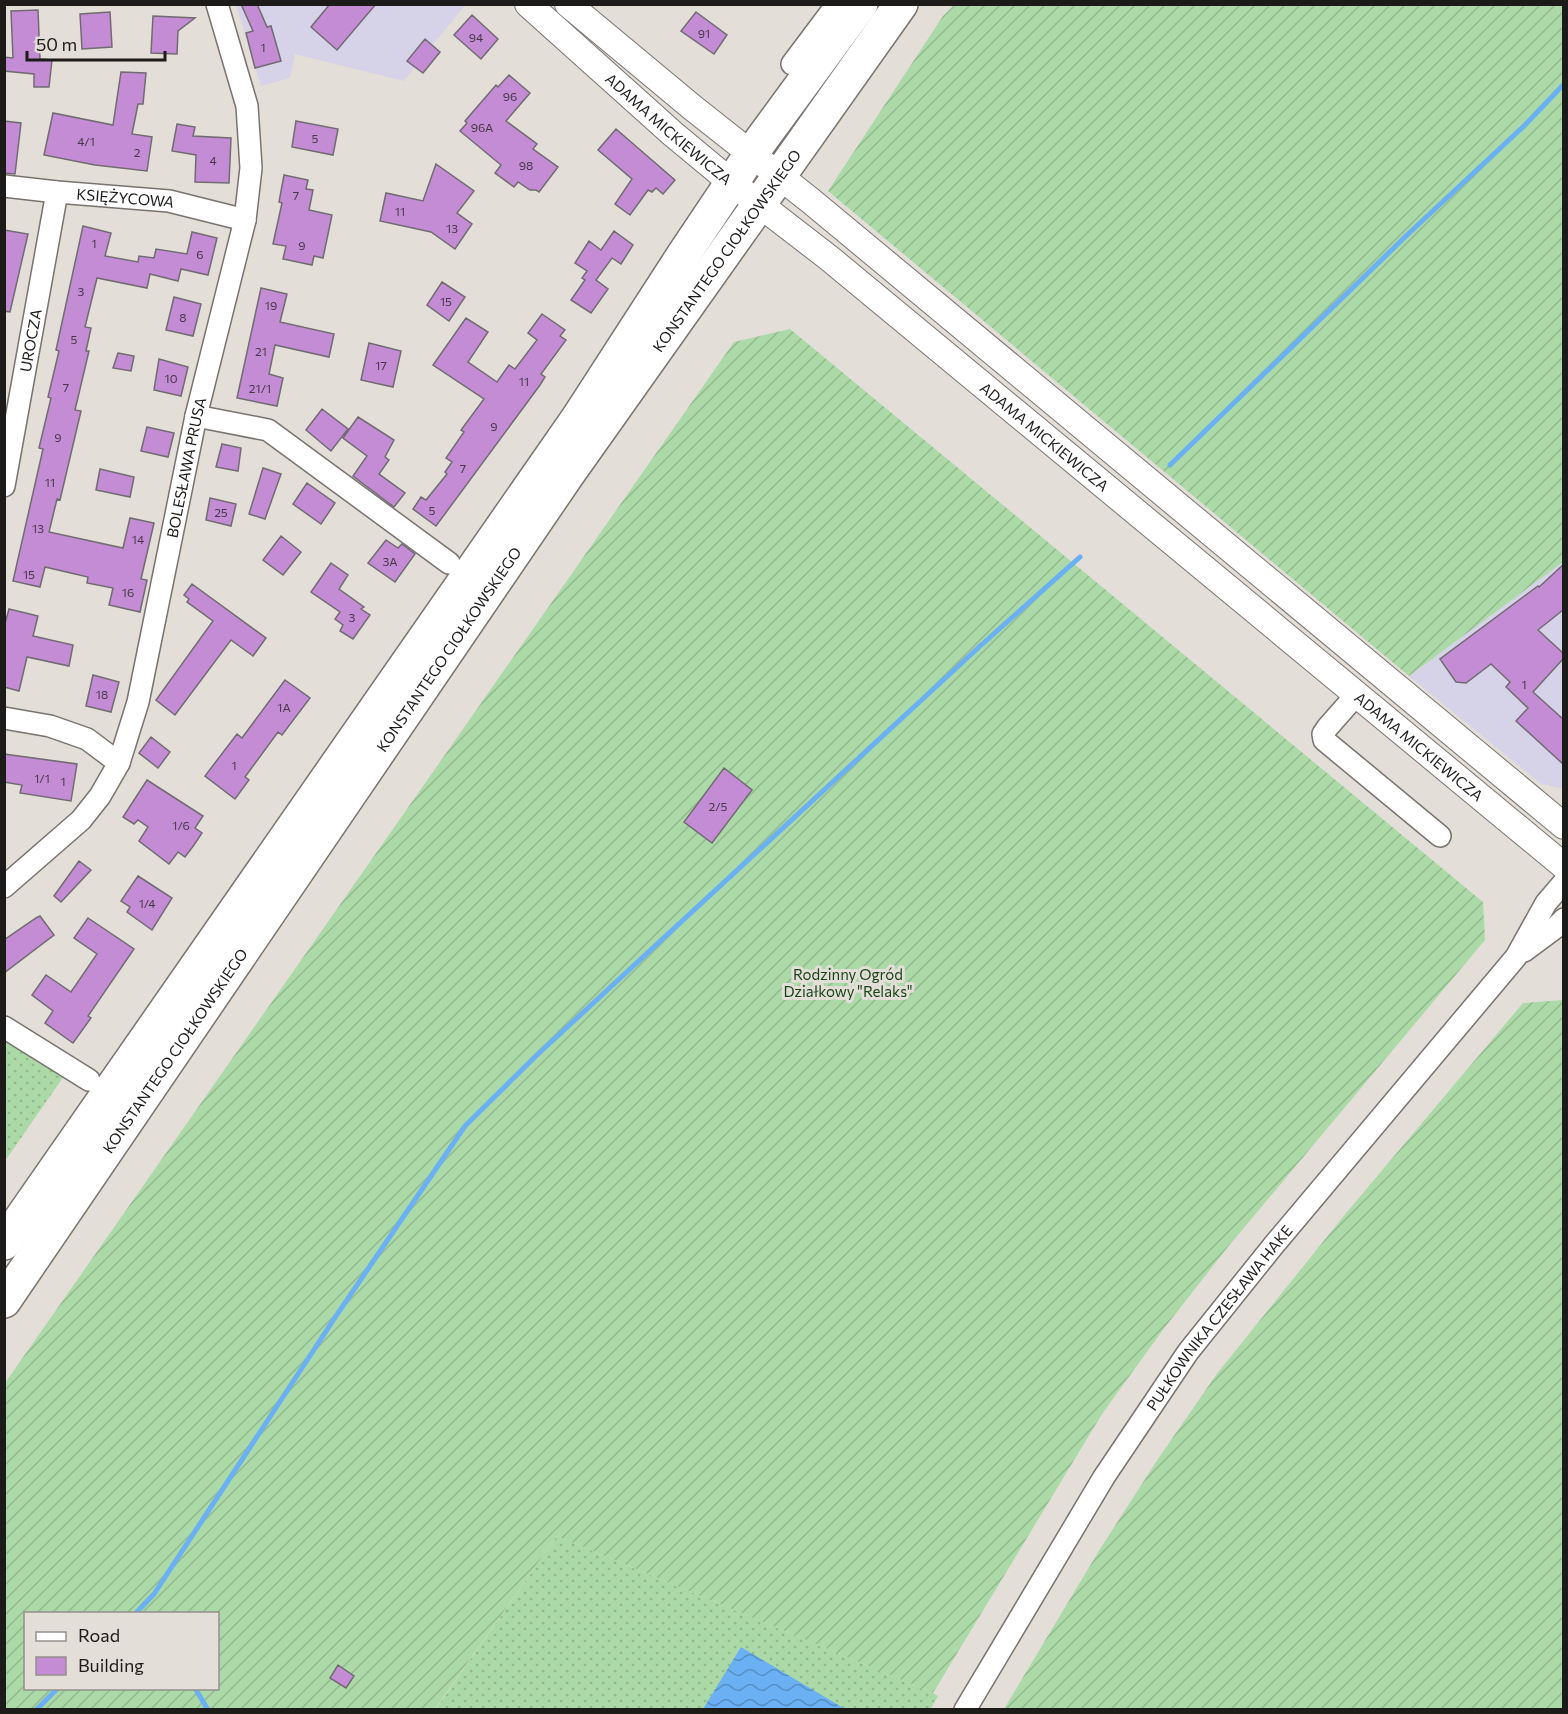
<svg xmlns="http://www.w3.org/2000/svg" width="1568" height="1714" font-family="Commissioner,sans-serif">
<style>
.commercial{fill:#d6d2e8}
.grass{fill:url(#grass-dots)}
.garden{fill:url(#garden-furrows);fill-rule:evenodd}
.water{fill:url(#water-waves)}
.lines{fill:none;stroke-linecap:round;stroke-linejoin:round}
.stream{stroke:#6ab0f3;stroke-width:5}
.building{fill:#c58cd6;stroke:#706b71;stroke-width:1.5}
.minor-casing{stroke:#79736f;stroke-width:24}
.tertiary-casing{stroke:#79736f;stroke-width:28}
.primary-casing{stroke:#79736f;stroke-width:36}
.minor{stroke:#fff;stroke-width:21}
.tertiary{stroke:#fff;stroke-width:26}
.primary{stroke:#fff;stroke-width:33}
.labels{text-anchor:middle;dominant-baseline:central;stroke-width:6;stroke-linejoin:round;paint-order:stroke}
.number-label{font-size:12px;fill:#473748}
.street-label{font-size:15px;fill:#1d1b19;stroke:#e4ded9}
.park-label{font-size:15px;fill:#174516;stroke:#e4ded9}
</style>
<defs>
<pattern id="grass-dots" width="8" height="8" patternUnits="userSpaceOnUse" patternTransform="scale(1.5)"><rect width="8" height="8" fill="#abd9a7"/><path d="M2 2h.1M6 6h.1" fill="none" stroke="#93ba8f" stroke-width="1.8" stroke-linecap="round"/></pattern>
<pattern id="garden-furrows" width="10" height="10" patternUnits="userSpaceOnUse" patternTransform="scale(1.5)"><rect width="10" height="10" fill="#abd9a7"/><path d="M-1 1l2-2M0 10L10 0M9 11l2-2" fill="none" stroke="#93ba8f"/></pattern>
<pattern id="water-waves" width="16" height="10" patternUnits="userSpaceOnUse" patternTransform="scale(1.5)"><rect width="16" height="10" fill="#6ab0f3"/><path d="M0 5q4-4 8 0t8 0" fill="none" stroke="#578ec4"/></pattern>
</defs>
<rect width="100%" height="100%" fill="#e4ded9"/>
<path class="commercial" d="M236 5H465L404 81 295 54 290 78 261 86Z
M1563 562V788H1560L1541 784 1409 676Z"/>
<path class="grass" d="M5 1040 64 1076 5 1161Z
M557 1536 933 1693 938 1696 930 1710H435Z"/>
<path class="garden" d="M954 5H1563V562L1409 676 828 191 943 16Z
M790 329 1483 902 1485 940 1227 1248 1162 1331 1102 1414 933 1693 557 1536 435 1709 5 1710V1383L734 342ZM26 1614H218V1688H26Z
M1563 1000V1709H1004L1100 1549 1158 1459 1216 1375 1347 1212 1523 1003Z"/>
<path class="water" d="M741 1647 845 1709H703Z"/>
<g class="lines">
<path class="stream" d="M1170 465 1406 236 1525 125 1564 84
M135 1614 154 1594 334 1319 465 1126 538 1054 979 647 1080 557
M195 1688 208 1710
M36 1710 58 1688"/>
</g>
<path class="building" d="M241 4H257L267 27 271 26 281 61 255 68 246 33 253 31Z
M330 4H376L337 50 311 27Z
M38 10 40 59 52 60 49 87H34V74L4 71V57L13 58 11 11Z
M110 12 112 47 82 49 80 14Z
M696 12 727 35 714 54 681 31Z
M472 15 498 39 481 59 454 35Z
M153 16 195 18 178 31 177 54 151 53Z
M425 39 440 52 423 73 407 61Z
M121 72 146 73 143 104H138L132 134 152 137 147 171 95 165 44 155 53 113 113 125Z
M509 75 530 93 506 121 537 144 533 149 558 167 539 192 536 190H530L518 182 514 187 495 173 501 165 460 131 467 123 465 121 496 85 498 87Z
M4 121 21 123 15 174 4 173Z
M296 121 338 129 333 155 292 147Z
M177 124 195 127 193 136 231 138 229 183 195 182 196 155 172 151Z
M616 129 675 180 663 194 656 188 652 192 648 190 630 215 615 204 632 179 598 150Z
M436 164 474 191 457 213 472 224 455 249 431 232 380 221 386 193 423 201Z
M284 175 308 180 306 189 313 190 309 210 332 215 323 258 314 256 312 265 283 259 286 246 273 244 282 203 279 202Z
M83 226 111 233 105 256 138 262 139 256 154 258 156 249 187 254 192 232 217 238 208 275 181 269 178 281 150 274 147 288 97 278 85 327 91 328 86 351H89L75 410 81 411 60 500 57 499 49 532 123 548 130 518 154 523 141 579 147 580 140 612 109 605 113 588 87 583 88 577 45 567 40 587 13 581 43 449 39 448 51 398 48 397 59 351 56 350Z
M4 230 28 234 10 312 4 311Z
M614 231 633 245 621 264 612 258 596 280 608 289 591 313 571 300 585 280 582 278 587 271 575 263 589 241 601 250Z
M442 282 465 297 449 321 427 305Z
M261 288 287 294 280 322 334 334 329 357 275 345 269 374 283 378 277 406 237 398Z
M174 297 201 304 193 336 166 330Z
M542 314 565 330 560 336 566 340 541 374 545 377 540 385 436 526 413 509 421 497 426 500 447 474 445 472 452 462 446 458 464 432 461 430 484 399 433 365 466 318 488 332 468 362 497 382 509 365 515 369 537 340 528 333Z
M369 343 401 351 393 387 361 380Z
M118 353 134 356 131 371 113 368Z
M159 359 188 367 181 396 154 390Z
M322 409 348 429 331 451 306 430Z
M358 417 394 440 385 457 389 460 379 474 405 493 394 507 353 476 367 456 343 438Z
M147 427 174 433 168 457 141 451Z
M222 444 241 448 238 471 216 467Z
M263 468 281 474 265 519 249 514Z
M100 469 134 477 130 497 96 490Z
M307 483 335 503 321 524 293 504Z
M210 498 236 504 231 526 206 520Z
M281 536 301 552 283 575 263 560Z
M386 540 398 548 402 544 415 554 395 582 368 563Z
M331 563 348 575 339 589 364 607 361 609 370 615 353 639 340 631 343 625 335 619 340 612 311 592Z
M1563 565V610L1538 630 1563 653V659L1533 692 1563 719V764L1516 721 1528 708 1506 687 1510 682 1491 664 1466 683 1456 682 1440 659 1538 586 1539 587Z
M192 584 266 638 253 656 231 640 175 715 156 700 213 621 187 602 189 599 184 595Z
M9 609 38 616 33 636 73 645 69 666 27 657 19 691 4 687V627Z
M93 675 119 682 111 712 86 706Z
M285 680 310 698 282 735 278 732 245 777 249 780 235 799 205 776 237 734 242 738Z
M151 737 170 752 158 768 139 753Z
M4 754 77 764 71 801 20 793 22 785 4 782Z
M724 768 752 790 712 843 684 822Z
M147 780 203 816 195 828 202 833 194 845 185 857 178 852 169 864 139 841 148 827 138 820 134 824 123 817Z
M79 861 91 870 61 902 54 896Z
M138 876 172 898 152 930 127 912 130 907 121 901Z
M40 916 54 935 4 973V940L36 918Z
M88 918 134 949 88 1016 91 1018 73 1043 45 1023 53 1011 32 995 46 975 71 992 97 954 74 938Z
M338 1665 354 1676 346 1688 330 1678Z"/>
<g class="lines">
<defs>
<g id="minor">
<path d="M792 64 837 4"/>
<path id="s1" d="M4 186 57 192 169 201 245 220"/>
<path d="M196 416 268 430 449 563"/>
<path id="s2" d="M4 486 57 192"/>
<path d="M1357 694 1327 728 1323 734 1324 740 1440 836"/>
<path d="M4 718 50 726 87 739 119 763"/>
<path id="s3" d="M4 887 81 820 100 796 119 763 138 702 196 416 245 220 251 168 247 106 217 4"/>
<path d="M1524 951 1555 928 1564 919"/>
<path d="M4 1027 89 1080"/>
<path id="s4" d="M965 1710 1104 1477 1188 1352 1273 1246 1516 957 1546 903 1564 882"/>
</g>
<g id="tertiary">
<path id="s5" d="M528 4 673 134 732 183 829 258 1564 866"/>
<path d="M568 4 693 108 811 201 1564 826"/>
</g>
<g id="primary">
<path d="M4 1243 578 418 684 254 751 154 861 4"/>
<path id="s6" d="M4 1301 568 474 901 4"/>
</g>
</defs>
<use href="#minor" class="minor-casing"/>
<use href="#tertiary" class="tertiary-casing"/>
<use href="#primary" class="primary-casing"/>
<use href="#minor" class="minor"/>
<use href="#tertiary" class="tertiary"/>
<use href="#primary" class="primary"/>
</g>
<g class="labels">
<g class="number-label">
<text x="704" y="33">91</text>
<text x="476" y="37">94</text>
<text x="263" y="47">1</text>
<text x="510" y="96">96</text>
<text x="482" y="127">96A</text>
<text x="315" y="138">5</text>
<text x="86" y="141">4/1</text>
<text x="137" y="152">2</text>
<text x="213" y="160">4</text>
<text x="526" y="165">98</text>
<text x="296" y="195">7</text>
<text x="400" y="211">11</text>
<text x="452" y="228">13</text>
<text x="94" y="243">1</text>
<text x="302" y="245">9</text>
<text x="200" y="254">6</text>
<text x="81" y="291">3</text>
<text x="446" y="301">15</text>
<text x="271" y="305">19</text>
<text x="183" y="317">8</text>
<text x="74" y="339">5</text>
<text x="261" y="351">21</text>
<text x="381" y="365">17</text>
<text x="171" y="378">10</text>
<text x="524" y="381">11</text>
<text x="66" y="387">7</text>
<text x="260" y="388">21/1</text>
<text x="494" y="426">9</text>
<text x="58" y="437">9</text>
<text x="463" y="468">7</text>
<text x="50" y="482">11</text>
<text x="432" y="510">5</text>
<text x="221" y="512">25</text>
<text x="38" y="528">13</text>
<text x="138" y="539">14</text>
<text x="390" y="561">3A</text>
<text x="29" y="574">15</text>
<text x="128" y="592">16</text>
<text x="352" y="617">3</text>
<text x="1524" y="684">1</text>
<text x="102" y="694">18</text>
<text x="284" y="707">1A</text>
<text x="234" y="765">1</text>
<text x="42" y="778">1/1</text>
<text x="63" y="781">1</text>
<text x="718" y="806">2/5</text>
<text x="181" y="825">1/6</text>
<text x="147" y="903">1/4</text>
</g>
<g class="street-label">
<text stroke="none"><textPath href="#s5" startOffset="188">ADAMA MICKIEWICZA</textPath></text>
<text stroke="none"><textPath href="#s1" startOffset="122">KSIĘŻYCOWA</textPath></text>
<text stroke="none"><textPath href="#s6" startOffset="1275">KONSTANTEGO CIOŁKOWSKIEGO</textPath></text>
<text stroke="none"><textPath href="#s2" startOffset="148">UROCZA</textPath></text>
<text stroke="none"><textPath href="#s5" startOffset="674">ADAMA MICKIEWICZA</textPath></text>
<text stroke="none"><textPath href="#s3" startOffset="474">BOLESŁAWA PRUSA</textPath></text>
<text stroke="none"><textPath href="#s6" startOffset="789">KONSTANTEGO CIOŁKOWSKIEGO</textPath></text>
<text stroke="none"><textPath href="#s5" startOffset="1160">ADAMA MICKIEWICZA</textPath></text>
<text stroke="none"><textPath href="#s6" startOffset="303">KONSTANTEGO CIOŁKOWSKIEGO</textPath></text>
<text stroke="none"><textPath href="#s4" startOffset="468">PUŁKOWNIKA CZESŁAWA HAKE</textPath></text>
</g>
<g class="park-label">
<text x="848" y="974">Rodzinny Ogród<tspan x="848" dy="17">Działkowy "Relaks"</tspan></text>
</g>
</g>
<rect width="1568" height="1714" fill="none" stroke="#1d1b19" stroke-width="12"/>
<rect x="24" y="1612" width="195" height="78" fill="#e4ded9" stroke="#94908c" stroke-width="1.5"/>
<rect x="36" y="1632" width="30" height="9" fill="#ffffff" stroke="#94908c" stroke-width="1.5"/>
<text x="78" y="1642" font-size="18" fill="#1d1b19">Road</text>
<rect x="36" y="1657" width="30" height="18" fill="#c58cd6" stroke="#94908c" stroke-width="1.5"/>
<text x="78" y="1672" font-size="18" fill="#1d1b19">Building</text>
<path d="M27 51v9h138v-9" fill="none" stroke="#1d1b19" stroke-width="3"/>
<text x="36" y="51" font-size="18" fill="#1d1b19" stroke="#e4ded9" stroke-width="4.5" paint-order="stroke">50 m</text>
</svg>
